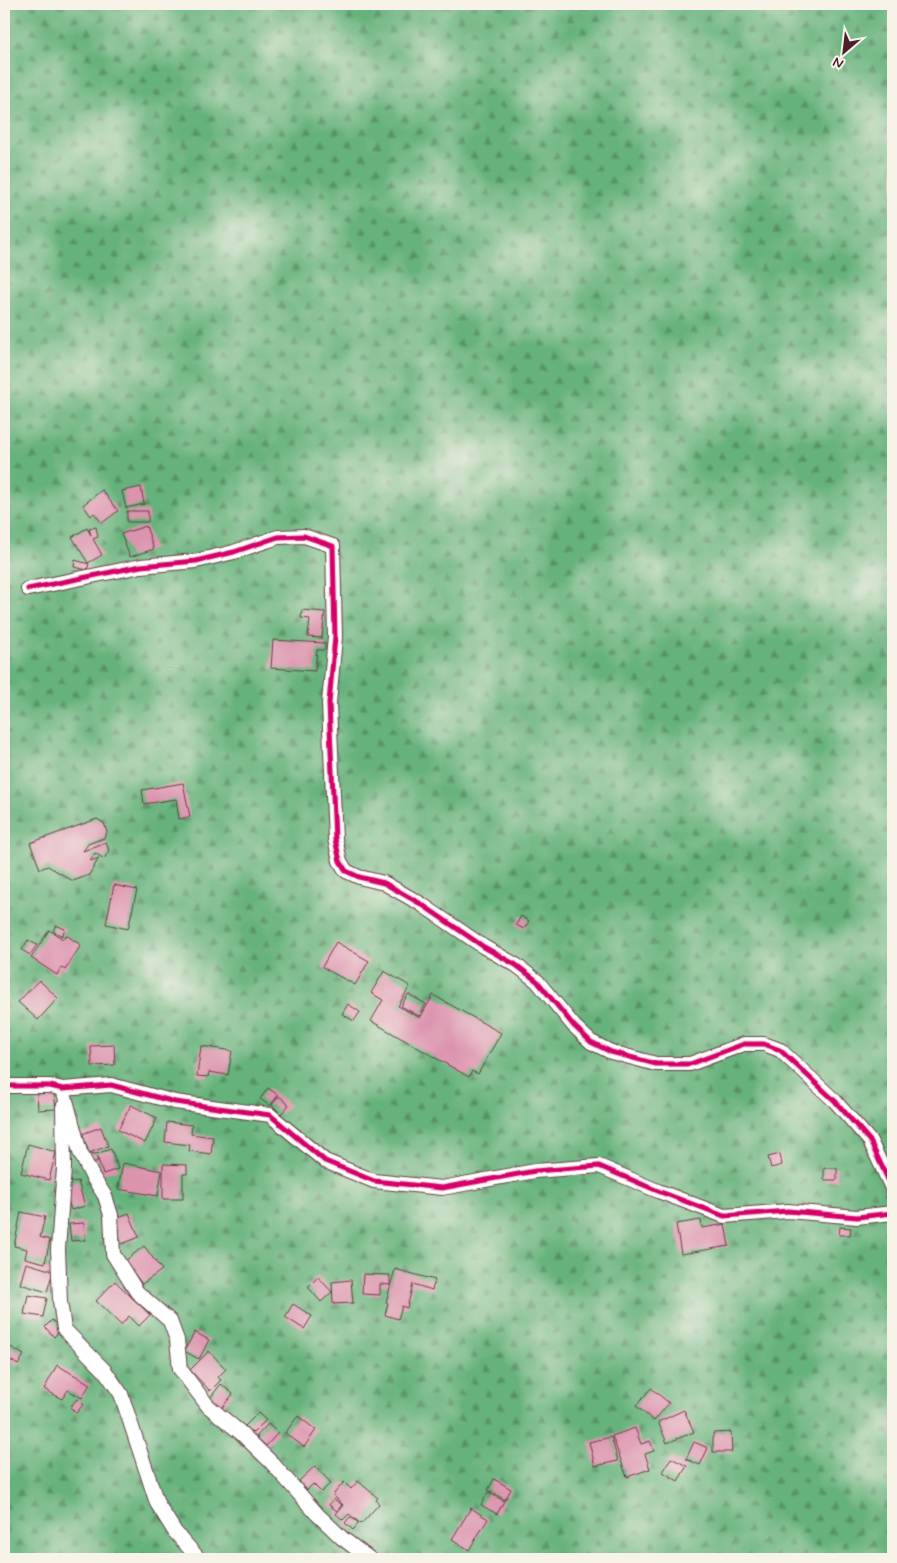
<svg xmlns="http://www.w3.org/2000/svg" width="897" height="1563" font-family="Mynerve,sans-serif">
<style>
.forest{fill:url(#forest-firs);stroke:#586853}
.building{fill:#dc93ae}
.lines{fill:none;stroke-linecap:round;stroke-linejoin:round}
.minor-casing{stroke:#643d44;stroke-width:16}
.minor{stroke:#fff;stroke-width:14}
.cycleway-casing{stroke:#f7f3e8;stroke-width:8}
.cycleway{stroke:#d6006c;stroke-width:5}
</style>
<defs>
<pattern id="forest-firs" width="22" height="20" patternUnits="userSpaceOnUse" patternTransform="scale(1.25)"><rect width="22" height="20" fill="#66b27b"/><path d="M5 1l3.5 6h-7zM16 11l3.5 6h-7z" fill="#569065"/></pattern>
</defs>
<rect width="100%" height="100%" fill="#f7f3e8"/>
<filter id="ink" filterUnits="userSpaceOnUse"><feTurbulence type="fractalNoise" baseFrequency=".02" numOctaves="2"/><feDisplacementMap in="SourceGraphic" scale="10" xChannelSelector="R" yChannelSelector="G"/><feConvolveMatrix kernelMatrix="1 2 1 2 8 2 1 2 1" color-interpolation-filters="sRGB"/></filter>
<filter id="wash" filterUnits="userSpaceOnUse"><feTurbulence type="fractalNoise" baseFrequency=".0096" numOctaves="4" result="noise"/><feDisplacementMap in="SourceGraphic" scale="20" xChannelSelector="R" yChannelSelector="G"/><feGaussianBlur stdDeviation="1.12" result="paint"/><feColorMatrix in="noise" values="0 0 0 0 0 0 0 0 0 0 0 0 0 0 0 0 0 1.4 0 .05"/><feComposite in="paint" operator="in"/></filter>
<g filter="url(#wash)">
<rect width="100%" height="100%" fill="#f5e8d4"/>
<path class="forest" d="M4 4H893V1559H4Z"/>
<g id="blocks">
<path class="building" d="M141 487 144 504 126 508 122 491Z
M102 490 118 511 102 523 94 513 91 516 83 505Z
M127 511H148V522H127Z
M146 526 154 549 130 557 121 534Z
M96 527 98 537 93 539 102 555 88 563 72 537 87 528 91 535 89 529Z
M75 560 89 564 87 570 74 567Z
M302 610 325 612 322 638 308 637 310 619 301 618Z
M273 640 325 643V650H317L315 671 271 668Z
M183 783 190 817 179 819 176 799 144 804 142 790Z
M97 819 104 823 107 832 104 838 88 844 83 851 106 842 109 851 104 859 95 853 90 861 99 858 89 875 73 881 48 866 40 869 30 843Z
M114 885 137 890 128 929 106 924Z
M521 916 529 921 524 929 516 925Z
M56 925 65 929 62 936 53 931Z
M49 930 63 939 66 935 81 945 65 970 61 967 57 975 31 958Z
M28 940 37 945 30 955 22 950Z
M336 942 369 961 355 985 322 967Z
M384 971 410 986 398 1006 420 1018 433 995 501 1033 478 1074 472 1071 469 1077 371 1021 383 1000 371 993Z
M39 980 58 998 38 1020 18 1002Z
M408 994 426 1004 419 1016 401 1006Z
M348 1004 360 1012 354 1021 342 1014Z
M114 1045 115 1065 92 1066 91 1046Z
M201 1046 232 1051 228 1075 209 1072 208 1077 197 1076Z
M268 1088 278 1095 270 1106 260 1099Z
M54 1093 56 1109 38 1110 37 1094Z
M279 1096 289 1105 281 1114 272 1105Z
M131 1105 157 1118 145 1143 118 1130Z
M167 1122 192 1125 191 1134 213 1137 211 1154 189 1151 190 1145 165 1142Z
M101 1127 108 1146 89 1153 82 1134Z
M28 1144 56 1152 49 1180 21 1173Z
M111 1149 118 1169 103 1174 97 1156V1162H89V1153L96 1154Z
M780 1154 782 1165 771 1168 768 1157Z
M123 1163 162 1171 158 1196 118 1189Z
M163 1164 187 1165V1174H183V1199H163Z
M824 1168H837V1180H824Z
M78 1181 85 1206 71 1210 64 1185Z
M21 1212 45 1217 40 1237 50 1240 45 1263 25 1258 27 1249 14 1246Z
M129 1213 139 1237 122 1244 111 1220Z
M701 1220 702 1228 725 1224 729 1246 681 1254 676 1224Z
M84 1223 85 1240 71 1241 69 1224Z
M840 1227 851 1228 850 1235H839Z
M144 1246 162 1270 142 1284 125 1261Z
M26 1263 53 1271 47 1292 20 1284Z
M395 1269 435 1280 432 1290 413 1284 407 1308 402 1306 398 1319 385 1315 388 1303 386 1302Z
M363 1274 390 1275V1285L380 1284V1295L362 1294Z
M318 1277 332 1292 321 1302 308 1287Z
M351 1280 353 1303 333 1304 332 1282Z
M115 1281 150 1315 139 1326 129 1316 121 1325 96 1301Z
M28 1295 47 1298 43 1317 24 1314Z
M293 1304 312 1316 304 1329 285 1317Z
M52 1320 61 1330 54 1337 45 1327Z
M195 1332 209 1340 199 1359 184 1351Z
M9 1346 24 1355 18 1365 4 1356Z
M209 1351 226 1369 218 1377 221 1380 210 1391 190 1370Z
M57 1365 90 1384 82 1398 68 1390 62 1399 44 1389Z
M221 1384 233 1394 221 1409 209 1399Z
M651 1388 669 1403 654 1421 636 1406Z
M77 1399 83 1405 76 1413 70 1407Z
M684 1410 694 1432 667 1443 658 1422Z
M258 1413 266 1420 252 1434 245 1426Z
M298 1416 316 1430 304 1447 285 1433Z
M268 1424 278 1433 266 1446 256 1437Z
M635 1428 641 1444 650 1441 654 1451 645 1454 650 1469 627 1477 612 1436Z
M731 1432 732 1452H713V1433Z
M611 1437 618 1461 595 1466 589 1442Z
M694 1442 708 1448 700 1465 686 1459Z
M671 1458 687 1466 678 1481 663 1472Z
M315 1466 331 1483 321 1492 313 1484 307 1490 299 1481Z
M494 1479 511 1489 505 1500 488 1490Z
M358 1481 378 1498 376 1500 379 1504 361 1524 349 1514 343 1520 336 1514 343 1505 333 1495 344 1482 351 1489Z
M488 1492 504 1501 497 1514 481 1505Z
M334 1499 342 1505 337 1511 329 1505Z
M471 1508 488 1519 469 1550 452 1539Z
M350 1517 359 1523 353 1530 345 1523Z"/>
</g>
</g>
<g filter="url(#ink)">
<use href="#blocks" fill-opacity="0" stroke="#643d44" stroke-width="1"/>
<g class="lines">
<defs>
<path id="minor" d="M28 589 141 566 196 561 234 552 278 537 304 536 333 546 335 637 329 703 330 728 335 839 340 861 346 871 359 877 384 883 421 904 484 947 516 965 537 981 574 1026 591 1042 611 1052 656 1064H690L744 1044H764L780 1050 835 1101 870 1141 892 1188 893 1196
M4 1086H50L63 1089 111 1085 175 1102 270 1115 325 1161 374 1181 442 1188 535 1171 599 1166 658 1191 724 1216 788 1211 857 1217 893 1213
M63 1089 80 1152 92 1176 105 1196 111 1215 113 1254 137 1292 170 1321 177 1340 180 1369 208 1406 241 1433 272 1463 317 1514 342 1538 370 1559
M63 1107 64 1168 58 1249 60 1301 64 1329 105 1371 121 1394 157 1503 175 1532 199 1559"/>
</defs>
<use href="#minor" class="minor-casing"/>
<use href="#minor" class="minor"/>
<defs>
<path id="cycleway" d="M28 589 141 566 196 561 234 552 278 537 304 536 333 546 335 637 329 703 330 728 335 839 340 861 346 871 359 877 384 883 421 904 484 947 516 965 537 981 574 1026 591 1042 611 1052 656 1064H690L744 1044H764L780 1050 835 1101 870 1141 892 1188 893 1196
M4 1086H50L63 1089 111 1085 175 1102 270 1115 325 1161 374 1181 442 1188 535 1171 599 1166 658 1191 724 1216 788 1211 857 1217 893 1213"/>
</defs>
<use href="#cycleway" class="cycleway-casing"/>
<use href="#cycleway" class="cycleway"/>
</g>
</g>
<rect width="897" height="1563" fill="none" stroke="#f7f3e8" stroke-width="20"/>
<g transform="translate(844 52) rotate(208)" stroke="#f7f3e8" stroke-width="4" paint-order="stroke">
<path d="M0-4L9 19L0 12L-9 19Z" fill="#4a1f2b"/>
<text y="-8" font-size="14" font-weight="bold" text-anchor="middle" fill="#4a1f2b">N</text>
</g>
</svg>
